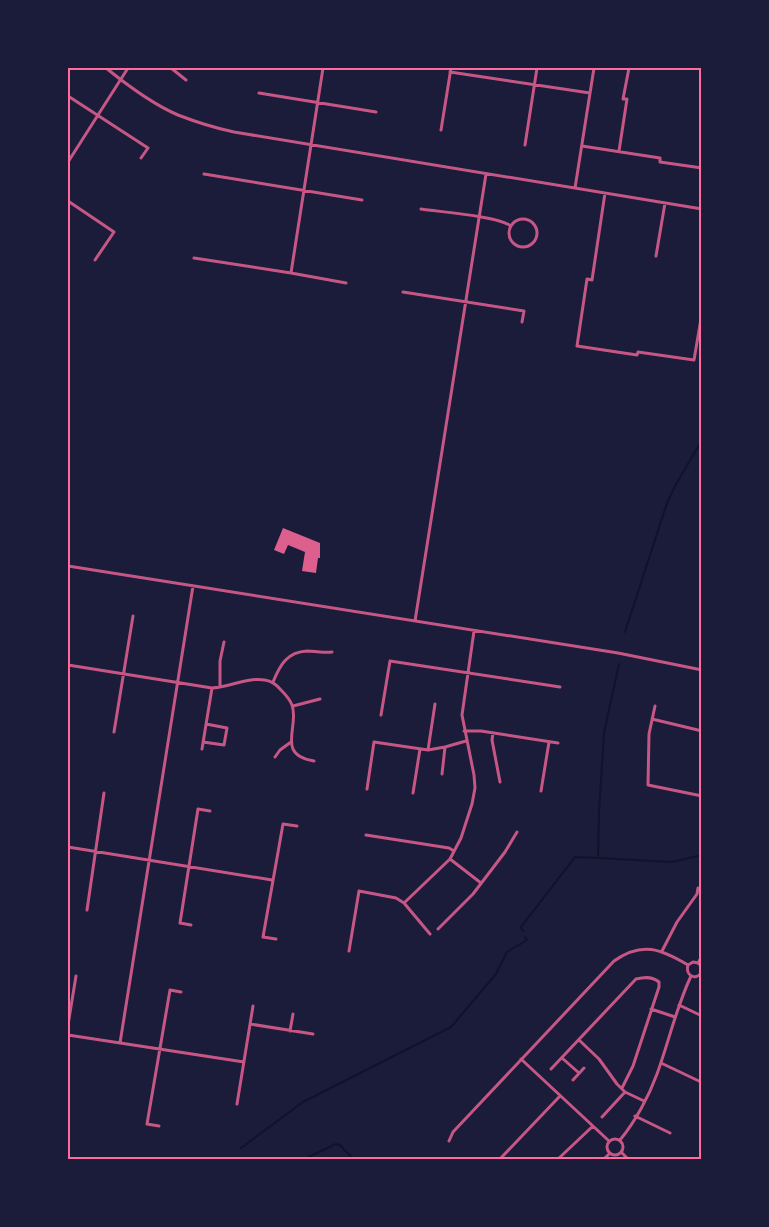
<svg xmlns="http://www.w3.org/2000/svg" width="769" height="1227" font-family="'Noto Serif',serif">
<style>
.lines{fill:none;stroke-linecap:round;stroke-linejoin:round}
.stream{stroke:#12122b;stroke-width:2}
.building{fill:#dd5f8e}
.minor{stroke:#c65784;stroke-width:3}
.neatline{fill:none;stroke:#ff6b9d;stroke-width:2}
</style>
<rect width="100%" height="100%" fill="#1b1b3a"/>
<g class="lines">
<path class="stream" d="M625 632 667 503 675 486 702 440
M598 858 672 862 702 855
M523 931 521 927 575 857 598 858 599 812 604 733 619 664
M241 1148 303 1102 451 1027 496 974 507 952 527 940 525 937
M302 1160 336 1144 340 1145 354 1160"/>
</g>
<path class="building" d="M283 528 320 543V558H318L316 573 302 571 305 552 288 545 284 554 274 550Z"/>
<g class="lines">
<path class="minor" d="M106 68C127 85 152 104 178 115 196 122 215 128 234 132L702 209
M171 68 186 80
M450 72 590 93
M259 93 376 112
M68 96 148 148 141 158
M441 130 451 68
M525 145 537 68
M582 146 660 158V162L702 168
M619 151 627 99H623L629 68
M68 162 128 68
M204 174 362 200
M575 188 594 68
M605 193 592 280 587 279 577 346 637 355 638 352 694 360 702 313
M68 201 114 232 95 260
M421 209C440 212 498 216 511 226
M509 233a14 14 0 1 1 28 0a14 14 0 1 1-28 0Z
M656 256 665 203
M194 258 291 273 346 283
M291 273 323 68
M403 292 524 311 522 322
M68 566 618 653 702 670
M415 621 486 174
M68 665 212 688C230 687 247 677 265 680 272 681 276 684 281 690 285 694 290 700 292 705 300 726 275 755 314 761
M273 682C280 665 287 652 307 651 316 651 323 653 332 652
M220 687V661L224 642
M293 706 320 699
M655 706 649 734 648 785 702 796
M381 715 390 661 560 687
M652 719 702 731
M464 731H481L558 743
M114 732 133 616
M493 733 492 740 500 782
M203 742 224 745 227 728 206 724
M202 749 212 688
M428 750 435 704
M275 757 280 750 291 742
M442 774 445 747
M367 789 374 742 428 750 445 747 466 741
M541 791 549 742
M413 793 420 749
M366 835 449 848 454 851
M68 847 272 880
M450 859 481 883
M404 903 450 859 461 838 472 804 475 788 474 775 462 715 474 631
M87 910 104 793
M191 925 180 923 198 809 210 811
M438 929 473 894 505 852 517 832
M276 939 263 937 283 824 297 826
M349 951 359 891 396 898 404 903 430 934
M662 951 677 922 697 894 698 888
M698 963 702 956
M702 967 698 963 693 962 688 965C685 976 696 981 702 972
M679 1005 702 1016
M651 1009 675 1017
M250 1024 313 1034
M68 1025 76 976
M290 1031 293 1014
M68 1035 244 1062
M579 1040 599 1059 617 1084 625 1092 644 1101
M120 1043 193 586
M562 1058 579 1073
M521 1059 609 1141
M661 1063 701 1082
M551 1069 636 979C644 977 652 976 659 982V987L633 1066 622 1088
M573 1080 584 1068
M237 1104 253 1006
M635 1116 670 1133
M602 1117 625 1092
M159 1126 147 1124 170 990 181 992
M607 1147a8 8 0 1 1 16 0a8 8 0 1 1-16 0Z
M620 1140C635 1122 649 1096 657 1074 669 1041 676 1008 691 976
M449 1141 453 1132 614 961C642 941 661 949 688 965
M621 1152 629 1160
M499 1160 560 1096
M557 1160 593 1126
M603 1160 610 1153"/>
</g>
<rect width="769" height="1227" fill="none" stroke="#1b1b3a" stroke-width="138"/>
<rect x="69" y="69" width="631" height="1089" class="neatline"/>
</svg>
